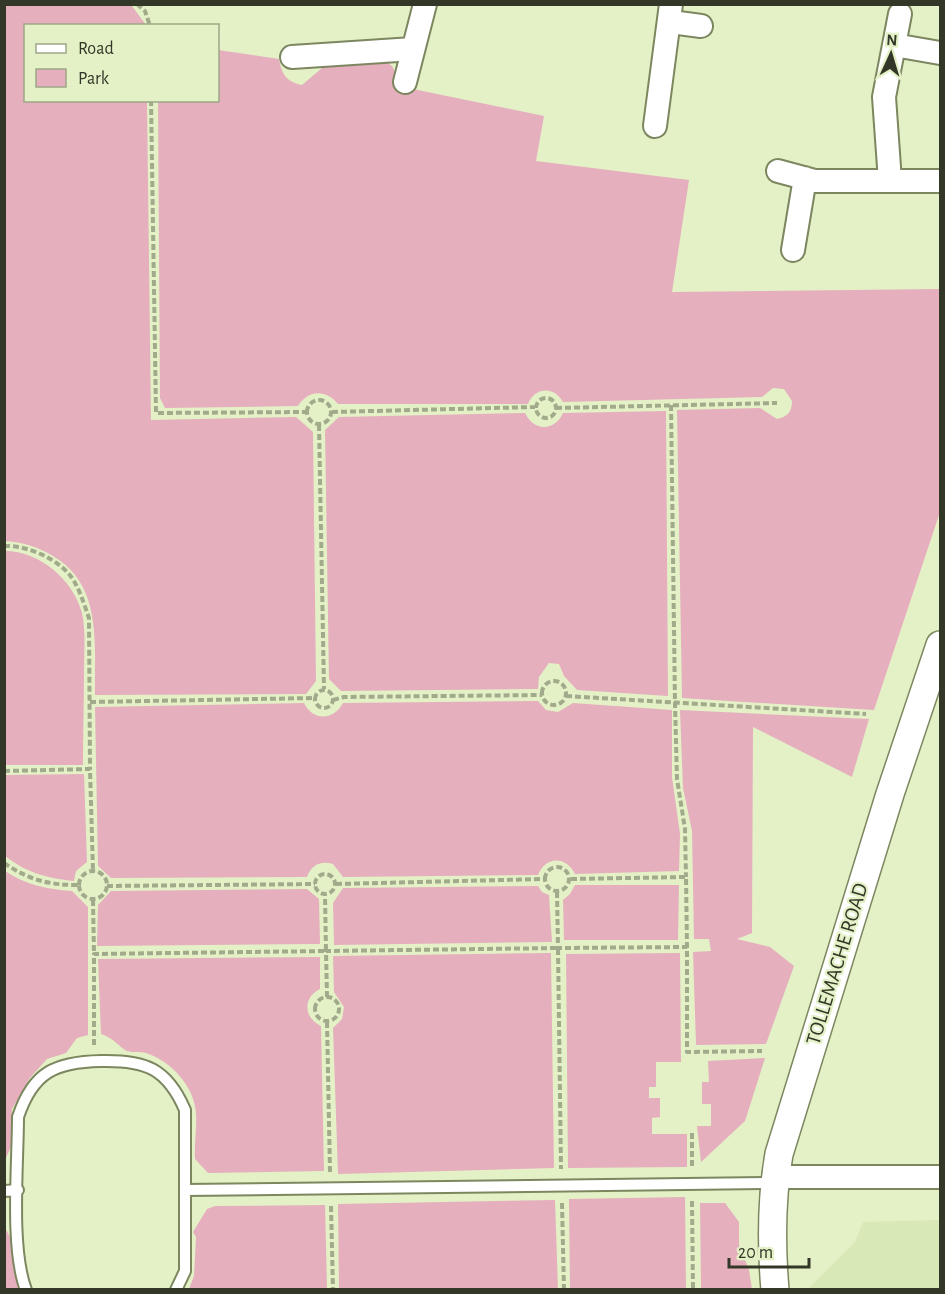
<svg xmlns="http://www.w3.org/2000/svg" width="945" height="1294" font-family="'Alegreya Sans',sans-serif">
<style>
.built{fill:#d9e8b7}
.green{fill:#e5afbd}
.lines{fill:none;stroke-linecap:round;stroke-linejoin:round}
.service-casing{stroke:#7c8760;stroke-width:14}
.minor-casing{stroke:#7c8760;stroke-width:26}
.tertiary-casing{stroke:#7c8760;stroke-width:30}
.path{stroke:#a1ab8b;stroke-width:4;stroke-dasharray:6 3;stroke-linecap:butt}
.service{stroke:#fff;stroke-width:10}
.minor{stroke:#fff;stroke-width:22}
.tertiary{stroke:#fff;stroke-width:27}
.labels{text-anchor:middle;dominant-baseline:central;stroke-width:4.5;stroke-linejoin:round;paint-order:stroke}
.street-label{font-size:21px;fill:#323727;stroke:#e4f1c7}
</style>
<rect width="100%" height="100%" fill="#e4f1c7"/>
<path class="built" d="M940 1220V1289H808L855 1242 863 1222Z"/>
<path class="green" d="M100 4 132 6 146 25 26 26V100L147 101 151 420 296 417 313 432 316 681 306 694 95 695C94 645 103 585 53 556 38 547 22 542 5 541V5Z
M218 50 279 59C282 75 287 82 302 85L328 63 380 57 392 66 403 87 544 116 536 161 689 180 672 292 940 289V512L874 710 682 698 677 410 760 408 777 419C787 417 792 412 792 401L784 389 773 388 762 397 563 402C554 386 535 387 528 404H338C326 389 308 390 298 406L165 408 160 398 158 101 218 100Z
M666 411 668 696 577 690 564 676 559 664 549 663 539 677 538 689 341 691 329 679 325 430 339 417 525 413C534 432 555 431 563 413Z
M5 551C39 551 73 579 82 613 86 632 84 653 84 673 84 703 83 734 83 765H5Z
M538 701 546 710 558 712 573 703 672 710V777L680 834 679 871 575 874C566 856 546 856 538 875L343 877 333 864C321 860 311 865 307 877L111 878 98 866 95 707 304 703C313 721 333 721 343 703Z
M680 710 869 719 852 777 753 727 752 933 737 939 770 947 794 966 766 1044 696 1045 693 952 711 951 709 939H694L692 831 683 788Z
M84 774 87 862 76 871 74 881C46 878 27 873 5 856V775Z
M5 871C26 885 46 889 72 891L88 907V1035L77 1038 66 1053 47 1059 29 1079 12 1109 11 1147 5 1160Z
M575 885H679L678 940H564L563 900 570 894Z
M538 886 542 892 549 895 552 942 334 945 333 903 343 888Z
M307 889 319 899 320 944 97 946 98 905 111 891Z
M551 953 554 1168 338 1174 333 1028 342 1019 344 1007 334 992 333 956Z
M680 953 681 1062H656V1087H649V1098H660V1117L652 1118V1134H687V1167L568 1168 566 954Z
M320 957V989C302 998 304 1018 321 1026L324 1171 208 1173 195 1159C194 1144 197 1129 196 1113 194 1086 171 1061 146 1053 140 1051 133 1053 127 1051 120 1048 114 1038 101 1034L98 959Z
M765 1058 745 1121 701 1162 697 1126H711V1104H702V1082H709L708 1061Z
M685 1197 686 1289H570L569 1199Z
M555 1200 558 1289H339L338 1204Z
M700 1203H725L739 1222V1245L749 1270 752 1289H701Z
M325 1205 327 1289H189L194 1276 196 1237 193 1232 207 1209 215 1206Z
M4 1226 10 1237 18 1289H5Z"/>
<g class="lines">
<defs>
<path id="service" d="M185 1190 774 1183
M4 1191 18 1190
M26 1290C10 1248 18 1165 18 1117 33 1072 55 1062 101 1061 145 1060 167 1068 185 1110V1271L176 1290"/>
<path id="minor" d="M671 22 701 26
M894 45 940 53
M292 57 413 49
M405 82 425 4
M655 126 671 4
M778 171 815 181H940
M890 181 884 97 900 14
M793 250 805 178
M775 1177H940"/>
<path id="tertiary" d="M775 1290C771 1243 771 1200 779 1154L890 794 940 645"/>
</defs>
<use href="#service" class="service-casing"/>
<use href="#minor" class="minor-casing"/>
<use href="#tertiary" class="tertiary-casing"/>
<path class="path" d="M137 4 145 11 150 26
M151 100 156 413 306 412
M536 408a10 10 0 1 1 20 0a10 10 0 1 1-20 0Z
M307 412a12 12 0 1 1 24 0a12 12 0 1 1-24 0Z
M671 405 675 704 677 779 685 829 686 877
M556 408 777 403
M332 412 535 407
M319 425 324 689
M4 546C27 545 59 559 72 578 80 590 84 604 89 618L90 769
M542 693a12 12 0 1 1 24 0a12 12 0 1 1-24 0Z
M315 699a9 9 0 1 1 18 0a9 9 0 1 1-18 0Z
M566 696 866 714
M333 700 344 697 542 695
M90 702 314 698
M4 771 90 769 93 871
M4 863C29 880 49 885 78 885
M545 879a12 12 0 1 1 24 0a12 12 0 1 1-24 0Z
M79 885a14 14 0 1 1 28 0a14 14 0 1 1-28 0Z
M315 884a10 10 0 1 1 20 0a10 10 0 1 1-20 0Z
M571 879 686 877 687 947
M336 884 544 879
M107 886 315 884
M557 892 558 948 687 947V1052L762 1051
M93 900 94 954
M315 1009a12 12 0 1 1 24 0a12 12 0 1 1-24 0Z
M327 997 326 951 558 948 561 1169
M327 1022 330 1172
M94 1045V954L326 951 325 895
M692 1166V1131
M692 1201 693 1290
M562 1203 564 1290
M331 1206 333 1290"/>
<use href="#service" class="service"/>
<use href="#minor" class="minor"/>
<use href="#tertiary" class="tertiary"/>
</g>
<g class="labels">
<g class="street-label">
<text transform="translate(837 964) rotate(-73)">TOLLEMACHE ROAD</text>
</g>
</g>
<rect width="945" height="1294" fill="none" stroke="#323727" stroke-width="12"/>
<rect x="24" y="24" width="195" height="78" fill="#e4f1c7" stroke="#9da787" stroke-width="1.5"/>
<rect x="36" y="44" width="30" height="9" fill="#ffffff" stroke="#9da787" stroke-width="1.5"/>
<text x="78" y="54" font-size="18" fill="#323727">Road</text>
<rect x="36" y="69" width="30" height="18" fill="#e5afbd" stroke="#9da787" stroke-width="1.5"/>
<text x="78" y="84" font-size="18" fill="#323727">Park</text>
<g transform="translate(891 54) rotate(4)" stroke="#e4f1c7" stroke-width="4.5" paint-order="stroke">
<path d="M0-4.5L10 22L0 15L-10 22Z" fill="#323727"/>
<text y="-9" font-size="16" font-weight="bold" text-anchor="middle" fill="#323727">N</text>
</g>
<path d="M729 1258v9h80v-9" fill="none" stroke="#323727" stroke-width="3"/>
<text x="738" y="1258" font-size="18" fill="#323727" stroke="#e4f1c7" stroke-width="4.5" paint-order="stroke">20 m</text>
</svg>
